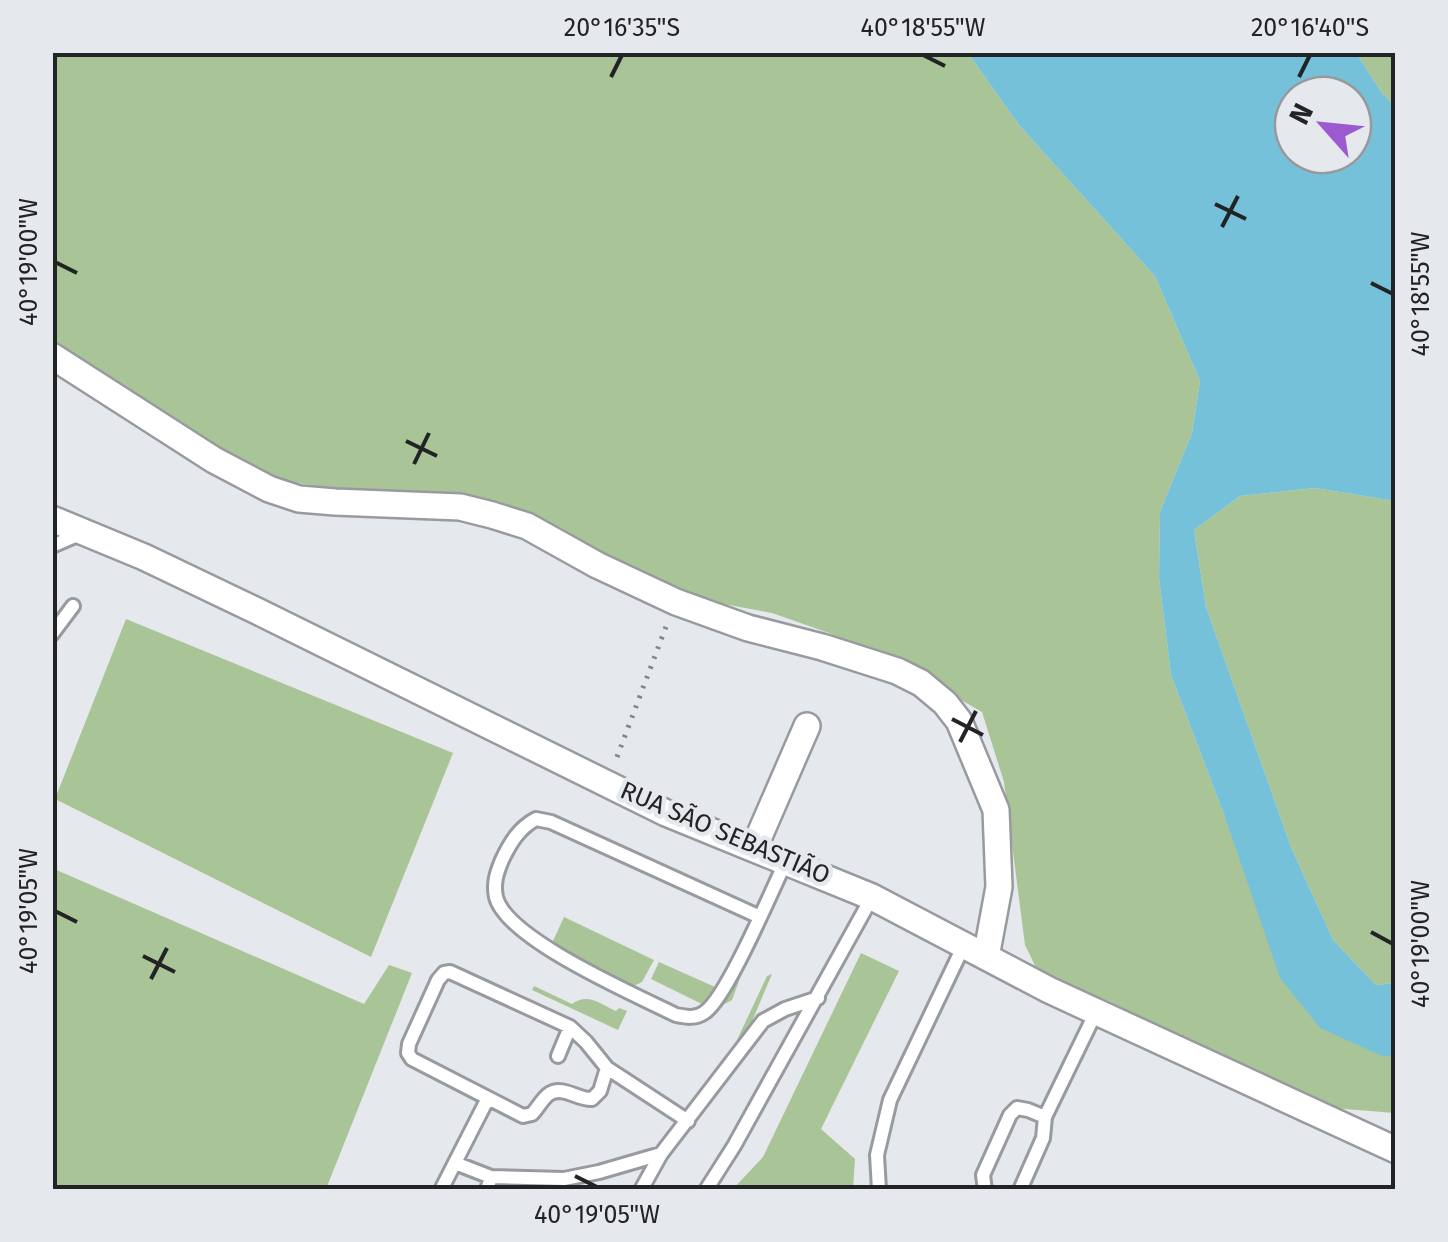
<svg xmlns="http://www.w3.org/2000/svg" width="1448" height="1242" font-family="'Fira Sans',sans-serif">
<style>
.green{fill:#a9c597}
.water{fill:#75c1d9;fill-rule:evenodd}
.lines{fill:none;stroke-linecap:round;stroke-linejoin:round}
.service-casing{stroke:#989a9f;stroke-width:18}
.minor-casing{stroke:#989a9f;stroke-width:30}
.path{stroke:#828486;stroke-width:5;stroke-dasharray:2.5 8;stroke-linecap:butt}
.service{stroke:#fff;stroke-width:12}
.minor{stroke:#fff;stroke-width:25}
.ticks{fill:none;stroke:#222324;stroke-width:4}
.labels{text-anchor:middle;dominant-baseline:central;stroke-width:9;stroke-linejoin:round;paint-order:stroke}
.street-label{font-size:25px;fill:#222324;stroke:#e5e8ec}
.neatline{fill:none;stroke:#222324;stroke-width:4}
.ticks-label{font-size:25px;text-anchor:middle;fill:#222324}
</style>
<rect width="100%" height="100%" fill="#e5e8ec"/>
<path class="green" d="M52 53H968L1019 125 1155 276 1200 381 1192 433 1160 512 1159 578 1171 675 1225 817 1382 1056H1395V1113L1332 1108 1204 1051 1109 1001 1044 984 1025 945 1004 782 982 712 935 685 829 633 772 613 713 602 666 587 531 517 290 482 205 448 52 353Z
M1356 53H1395V107L1382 93Z
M1315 488 1395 501V983L1376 985 1333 940 1291 847 1206 607 1194 530 1240 496Z
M126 619 453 753 371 957 55 799Z
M52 868 364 1004 389 965 412 973 326 1189H53Z
M564 917 654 960 642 982 630 988 554 948 553 941Z
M861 953 899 971 821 1129 855 1159 853 1189H733L763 1157Z
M659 962 724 991 739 963 744 967 732 1000 719 1007 706 1006 651 979Z
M772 974 736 1059 729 1057 767 976Z
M534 986 572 1004C587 992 601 1004 616 1011L619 1008 627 1011 618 1030 532 990Z"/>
<path class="water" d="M968 53H1356L1382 93 1395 107V501L1315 488 1240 496 1194 530 1206 607 1291 847 1333 940 1376 985 1395 983V1056H1382L1320 1028 1280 978 1225 817 1171 675 1159 578 1160 512 1192 433 1200 381 1155 276 1019 125ZM1293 95H1353V155H1293Z"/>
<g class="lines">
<defs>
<path id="service" d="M52 546 82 533
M52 634 73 606
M760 917 551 822 536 819C519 828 510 843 502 860 497 872 493 883 496 897 506 939 636 995 676 1015 686 1017 696 1019 705 1012 727 997 772 890 786 861
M450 972 570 1027 586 1042 607 1068 600 1091 592 1099C578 1100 563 1085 549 1094 543 1098 537 1109 532 1114L523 1116 412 1059 408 1053 409 1044 438 980 444 973Z
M558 1056 570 1027
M607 1068 688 1121
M455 1163 491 1177
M441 1190 487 1100
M487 1190 491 1177 564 1179 599 1172 661 1154
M641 1190 661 1154 763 1021 785 1009 818 998
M706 1190 734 1146 872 897
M879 1190 877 1155 890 1100 964 945
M985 1190 983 1175 1010 1115 1017 1108 1028 1110 1045 1117
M1020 1190 1043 1138 1045 1117 1096 1012"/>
<path id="minor" d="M52 356 214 460 269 489 299 499 335 502 460 507 492 515 527 526 597 565 676 602 748 628 822 647 897 671 921 683 945 703 959 721 996 810 999 887 986 957
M52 519 144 557 257 611 666 813 872 897 1049 990 1396 1150
M754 848 807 726"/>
</defs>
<use href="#service" class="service-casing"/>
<use href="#minor" class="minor-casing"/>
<path class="path" d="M617 757 667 624"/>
<use href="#service" class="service"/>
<use href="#minor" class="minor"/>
</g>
<path class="ticks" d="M923 55 945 66M611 77 622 55M1299 77 1310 55M1215 204 1246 219M1222 227 1238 196M55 262 77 273M1371 283 1393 294M406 441 437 456M414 464 429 433M952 719 983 735M960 742 976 711M55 911 77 922M1371 932 1393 944M143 956 175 972M151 979 167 948M575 1176 597 1187"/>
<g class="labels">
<g class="street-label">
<text transform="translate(725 833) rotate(23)">RUA SÃO SEBASTIÃO</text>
</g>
</g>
<rect width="1448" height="1242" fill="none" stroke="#e5e8ec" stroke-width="110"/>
<g transform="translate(1323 125) rotate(297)"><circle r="48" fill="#e5e8ec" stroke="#97999c" stroke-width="2.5"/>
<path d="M0-8L18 38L0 25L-18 38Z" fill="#9b5ad0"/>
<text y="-15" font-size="28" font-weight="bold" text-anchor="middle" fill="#222324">N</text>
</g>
<rect x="55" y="55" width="1338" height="1132" class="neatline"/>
<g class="ticks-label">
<text x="622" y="36">20°16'35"S</text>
<text x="923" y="36">40°18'55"W</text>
<text x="1310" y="36">20°16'40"S</text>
<text transform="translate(28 262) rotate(-90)" y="9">40°19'00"W</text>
<text transform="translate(1420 294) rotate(-90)" y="9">40°18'55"W</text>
<text transform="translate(28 911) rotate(-90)" y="9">40°19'05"W</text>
<text transform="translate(1420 944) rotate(-90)" y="9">40°19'00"W</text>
<text x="597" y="1223">40°19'05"W</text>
</g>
</svg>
